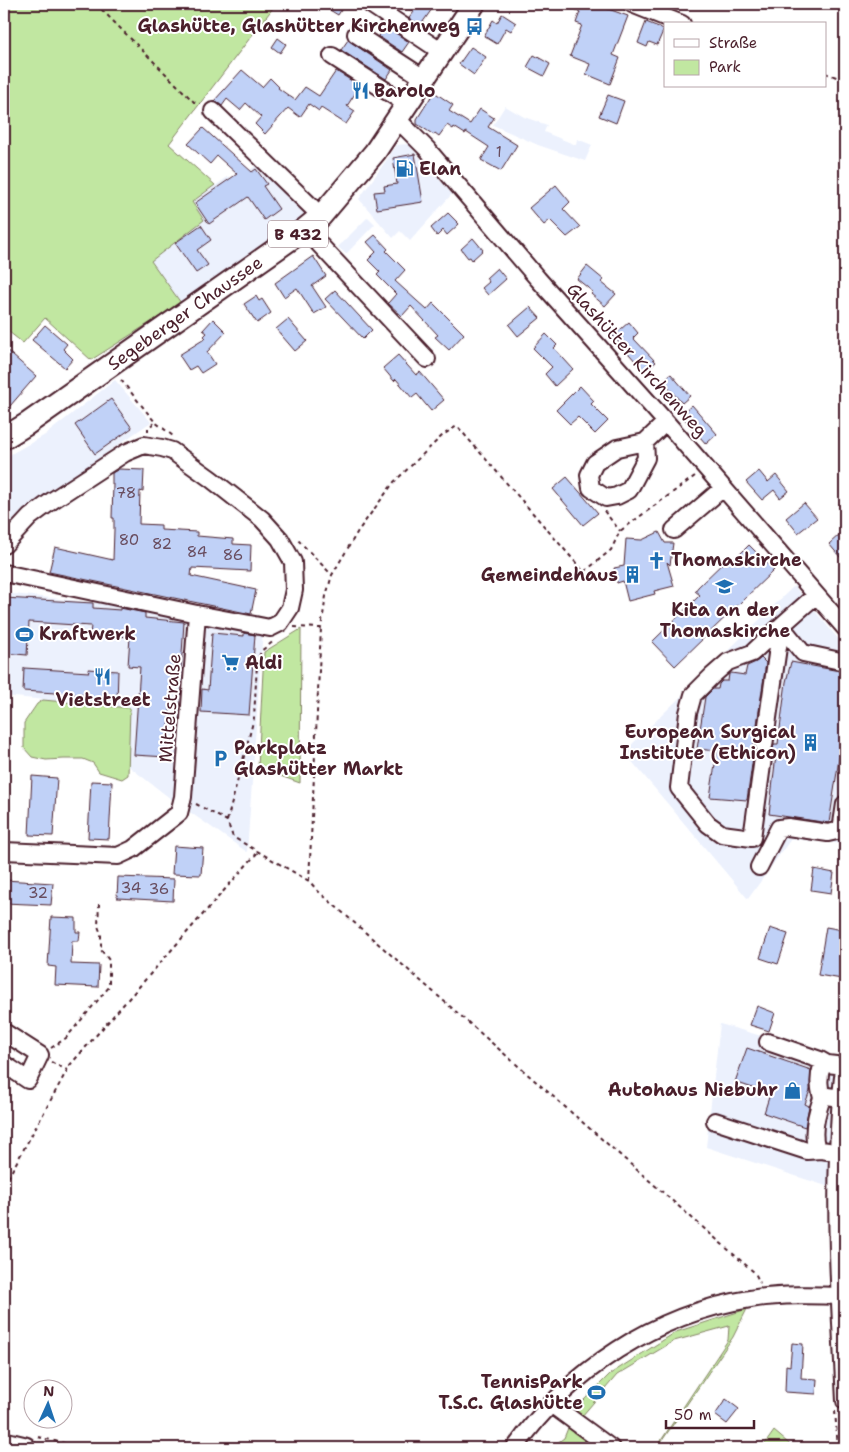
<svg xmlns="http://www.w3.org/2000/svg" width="849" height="1452" font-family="'Shantell Sans',sans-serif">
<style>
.built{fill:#ecf1fd}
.green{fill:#c1e7a1;stroke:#868366}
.building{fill:#c0d1f7;stroke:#4a1f2b}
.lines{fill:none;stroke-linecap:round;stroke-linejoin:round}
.minor-casing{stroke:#4a1f2b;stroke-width:20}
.major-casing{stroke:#4a1f2b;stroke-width:25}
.path{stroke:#4a1f2b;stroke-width:2;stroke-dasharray:4 4;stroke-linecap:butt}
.minor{stroke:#fff;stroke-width:16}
.major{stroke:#fff;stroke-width:21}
.labels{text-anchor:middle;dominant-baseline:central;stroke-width:4;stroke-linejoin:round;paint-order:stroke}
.number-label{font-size:15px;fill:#684c5e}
.shield{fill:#fff;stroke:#80626b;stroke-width:1}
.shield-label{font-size:16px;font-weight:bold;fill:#4a1f2b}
.poi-label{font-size:18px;font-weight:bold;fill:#4a1f2b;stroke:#fff;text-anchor:start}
.street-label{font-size:18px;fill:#4a1f2b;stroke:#fff}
</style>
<rect width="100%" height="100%" fill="#fff"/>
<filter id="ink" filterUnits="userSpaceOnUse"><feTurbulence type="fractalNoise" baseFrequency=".02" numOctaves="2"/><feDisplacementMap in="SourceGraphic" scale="10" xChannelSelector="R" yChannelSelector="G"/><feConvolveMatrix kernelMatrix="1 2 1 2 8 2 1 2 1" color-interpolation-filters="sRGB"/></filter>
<g filter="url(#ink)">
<path class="built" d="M505 106 524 117 547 125 544 132 576 145 577 139 592 145 585 161 538 145 493 125Z
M408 144 452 194 410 241 400 231 393 238 359 199 397 145Z
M260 163 311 213 181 303 151 261 204 220 192 202 229 176 233 181Z
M368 217 375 224 346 254 338 247Z
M115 380 151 422 30 506 4 529V458L45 435Z
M794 586 845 647V844L791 839 748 899 624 752Z
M4 593 145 608 263 629 247 852 171 799 127 765 130 708 4 696Z
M720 1024 845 1060V1192L706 1147Z"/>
<path class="green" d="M11 4H276L169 144 215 185 192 202 204 220 151 261 181 303 91 360 45 318 23 343 4 328V15Z
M301 629 300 783 258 768 264 652Z
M43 700 130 708 128 775 122 779 99 772 93 763 83 759H64L46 760 32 757 24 748V723L37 704Z
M747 1309 733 1337 657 1448H656L728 1340 729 1326 674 1341 617 1375 582 1416 626 1448H550L564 1438 576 1408 610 1374 676 1332Z
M774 1431 794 1448H762Z"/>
<path class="building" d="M320 4H345L338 15Z
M401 4H424L432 9 420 26 409 18 414 12Z
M565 4H594L628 16 613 55 620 58 610 84 586 74 590 64 570 56 582 25 576 23 580 12Z
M502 14 516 23 511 31 506 28 497 44 484 36 493 20 497 23Z
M646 22 664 29 657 45 649 42 647 47 638 43Z
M385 26 409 42 402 52 378 36Z
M278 38 286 44 280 53 272 47Z
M348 40 392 70 386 79 341 50Z
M471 47 486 57 474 75 459 64Z
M534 55 550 64 544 76 527 67Z
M242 70 262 87 270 78 279 87 278 88 295 100 305 87 319 96 336 71 360 86 347 106 355 111 346 124 321 108 319 111 309 104 300 117 288 108 265 134 255 124 261 117 246 103 240 110 227 99 222 106 214 101Z
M434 92 453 105 449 111 470 124 480 109 494 118 488 127 517 145 501 171 481 160 489 147 466 132 465 134 454 127 453 129 447 125 439 136 435 133 434 135 417 124V119Z
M608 95 624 101 616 123 599 116Z
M203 128 252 172 256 169 267 184 263 186 279 209 264 220 248 197 209 224 195 203 237 174 217 156 210 164 188 144Z
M415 154 423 202 377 209 374 192 385 191 384 186 397 184 393 158Z
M556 185 570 202 563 209 580 227 567 237 550 220 544 225 529 208Z
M448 213 459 224 447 235 443 230 437 236 431 228Z
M201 225 211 240 197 250 208 265 196 273 175 243Z
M375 235 388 249 386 251 405 270 395 281 427 310 433 303 464 334 449 350 435 337 438 335 411 306 402 316 388 303 396 294 377 275 380 272 368 260 376 252 367 242Z
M473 238 483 250 472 260 470 257 468 258 461 249Z
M313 256 326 276 312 286 326 307 314 314 297 288 284 297 275 283Z
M587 266 604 280 601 282 616 294 605 306 591 294 593 292 577 279Z
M497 268 506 279 488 295 482 288 489 282 486 278Z
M335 290 372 330 363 339 325 299Z
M256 296 259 301 262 299 271 313 257 323 244 304Z
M530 307 540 318 518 336 509 325Z
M213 319 226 332 207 352 215 364 201 373 196 366 189 370 179 355 206 338 204 336 207 333 203 330Z
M288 319 307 341 295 351 276 329Z
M629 322 638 333 633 338 656 362 645 372 613 336Z
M45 325 67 344 63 349 73 359 65 368 32 340Z
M546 334 557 345 554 348 573 369 555 386 545 374 552 367 533 348Z
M4 348 36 376 10 406 4 401Z
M398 355 416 375 420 372 444 400 431 411 417 394 412 398 396 379 394 381 383 368Z
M671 374 690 396 682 403 662 381Z
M580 386 594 401 591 404 608 421 595 434 578 417 570 424 556 410Z
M111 399 132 428 95 454 75 425Z
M692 405 717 434 706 444 681 415Z
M119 469 144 470 143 492 140 491 139 524 161 525V530L197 532V536L233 539V544L251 545 250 571 192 568 191 576 256 590 251 614 49 572 55 547 113 560 114 530V518H112L113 484H112V473Z
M759 471 768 482 776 475 789 491 780 498 774 490 762 500 746 482Z
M567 477 598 513 583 525 553 489Z
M804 503 817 518 798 533 786 518Z
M659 532 665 543H673L670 565 667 562 674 586 654 591 655 594 628 601 623 581 617 583 614 568 624 566 626 539 642 540Z
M840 534 845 541V563L829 544Z
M749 545 774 570 675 666 652 642 700 595 695 591 698 587 728 558 732 562Z
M4 598 93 603V608L120 610V608L145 613V618L184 622 181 670 173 669 167 757 134 755 140 667 128 666 130 637 90 634 91 626 29 622 27 655 4 653Z
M212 633 244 636V633L255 635 249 715 201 712 202 689 208 690Z
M761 658 766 663 754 745 756 751 753 757 747 800 710 797 717 751 697 749 705 697 713 689H718L719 684 722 681H728L729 674 731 673 745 675 747 666 756 662Z
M791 662 845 672V737L842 740 829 823 769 814 776 755 773 756 771 753 774 744H778L786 682Z
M24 668 89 672 88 669 118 671 117 703 87 702 88 695 23 691Z
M32 776 57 778 53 836 29 835Z
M91 781 112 782 109 839 88 838Z
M174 846 203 848 201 875 172 874Z
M814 869 834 873 831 893 811 890Z
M118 877 174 879 173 901 117 898Z
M4 880 53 883 51 905 4 903Z
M51 917 76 918V932H80L79 941H72L71 964 99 965 98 987 55 985 56 967 48 966Z
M826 927 843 930 839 953 845 954 842 979 818 975Z
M770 928 788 934 778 964 760 958Z
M757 1006 775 1013 769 1031 750 1025Z
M747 1048 811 1070 810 1090 805 1104 809 1106 805 1127 764 1113 770 1094 735 1082Z
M792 1343 803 1344 801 1378 817 1379 816 1394 785 1392 786 1365 790 1366Z
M726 1399 739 1409 727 1424 715 1415Z"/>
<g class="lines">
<defs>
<path id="minor" d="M370 4 442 52
M632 4 682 24
M356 34 425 79
M332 56 408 105
M213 111 321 216
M398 120 427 149 538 279 666 422 845 628
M305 229 427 359
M645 442 646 458 629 490 617 496 606 498 591 488 589 475 595 463 617 448 645 442 666 422
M674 530 723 488
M4 545 30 517 53 500 125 453 144 445 162 448 172 451 211 479 262 519 280 539 293 562 294 590 290 608 280 623 270 628 197 614
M4 573 197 614 183 797 179 813 133 849 118 856 4 851
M781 626 803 653 845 662
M764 746 781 626
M763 758 752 838 722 834 708 824 679 788 688 713 693 695 712 676 728 662 752 653 781 626 816 595
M845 804 841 830 845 831
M759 867 779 828 788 827 828 833 841 830
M4 1032 40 1055 28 1080 4 1064
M768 1042 820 1060 827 1064
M845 1063C840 1093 839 1124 838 1154 835 1236 841 1319 845 1401
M822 1098C819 1087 818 1078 822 1066L827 1064 836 1065
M715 1121 807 1151 821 1150
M828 1151 821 1150 816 1146C812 1132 817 1112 822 1098L827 1096 841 1098
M551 1404 611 1448
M515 1448C570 1370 655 1314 750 1299 781 1294 814 1295 845 1296"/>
<g id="major">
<path id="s1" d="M4 438 27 424 305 229 321 216 375 152 474 4"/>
<path d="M4 1443 25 1448"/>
</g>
</defs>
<use href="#minor" class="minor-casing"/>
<use href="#major" class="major-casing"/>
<path class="path" d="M96 4 194 102 200 104
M825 73 845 80
M121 380 155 422 173 436
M148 432V428L155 422
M604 511 620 531
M298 540 331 574
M294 627 321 628 326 596 332 575 358 531 394 482 443 435 457 426 584 572 611 550 620 531 695 476
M196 804 227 821 233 837 309 881 318 891 755 1273 760 1283
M227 821 254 718 257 664 261 651 274 641
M309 881 321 628
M51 1048 66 1038 109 987V960L101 950V934L98 926 99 904
M51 1062 67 1070
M4 1185 70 1065 258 852
M835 1411 838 1448
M38 1437 84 1448"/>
<use href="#minor" class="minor"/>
<use href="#major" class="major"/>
</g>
</g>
<defs>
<symbol id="bus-bare" viewBox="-9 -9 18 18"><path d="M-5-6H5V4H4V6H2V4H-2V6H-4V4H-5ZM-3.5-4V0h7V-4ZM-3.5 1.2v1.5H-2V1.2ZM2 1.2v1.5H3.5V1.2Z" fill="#1f6fb2" stroke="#fff" stroke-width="2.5" paint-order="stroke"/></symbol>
<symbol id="restaurant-bare" viewBox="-9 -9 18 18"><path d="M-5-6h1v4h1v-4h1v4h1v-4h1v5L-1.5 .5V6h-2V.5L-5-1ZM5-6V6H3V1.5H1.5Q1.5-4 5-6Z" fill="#1f6fb2" stroke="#fff" stroke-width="2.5" paint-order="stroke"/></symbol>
<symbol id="fuel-bare" viewBox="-9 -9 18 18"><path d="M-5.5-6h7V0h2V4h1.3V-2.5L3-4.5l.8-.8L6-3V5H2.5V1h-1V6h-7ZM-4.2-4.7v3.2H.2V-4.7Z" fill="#1f6fb2" stroke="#fff" stroke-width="2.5" paint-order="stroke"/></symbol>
<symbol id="church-bare" viewBox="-9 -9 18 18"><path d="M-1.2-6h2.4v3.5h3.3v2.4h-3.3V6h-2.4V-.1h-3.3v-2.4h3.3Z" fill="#1f6fb2" stroke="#fff" stroke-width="2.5" paint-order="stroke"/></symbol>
<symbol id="building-bare" viewBox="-9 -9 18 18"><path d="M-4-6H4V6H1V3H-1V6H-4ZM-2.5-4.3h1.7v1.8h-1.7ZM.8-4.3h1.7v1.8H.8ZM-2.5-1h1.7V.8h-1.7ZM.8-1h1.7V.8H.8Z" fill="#1f6fb2" stroke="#fff" stroke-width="2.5" paint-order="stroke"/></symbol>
<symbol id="school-bare" viewBox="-9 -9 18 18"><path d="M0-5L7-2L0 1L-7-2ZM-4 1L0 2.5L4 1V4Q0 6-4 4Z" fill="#1f6fb2" stroke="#fff" stroke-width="2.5" paint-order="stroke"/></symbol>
<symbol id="stadium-bare" viewBox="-9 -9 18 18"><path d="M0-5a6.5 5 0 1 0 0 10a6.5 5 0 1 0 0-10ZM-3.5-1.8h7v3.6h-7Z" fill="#1f6fb2" stroke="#fff" stroke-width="2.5" paint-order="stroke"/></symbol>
<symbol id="supermarket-bare" viewBox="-9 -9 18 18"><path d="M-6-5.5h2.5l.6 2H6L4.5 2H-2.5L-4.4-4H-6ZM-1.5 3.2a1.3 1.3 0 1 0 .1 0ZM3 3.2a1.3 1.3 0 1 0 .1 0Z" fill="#1f6fb2" stroke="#fff" stroke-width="2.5" paint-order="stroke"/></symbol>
<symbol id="parking-bare" viewBox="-9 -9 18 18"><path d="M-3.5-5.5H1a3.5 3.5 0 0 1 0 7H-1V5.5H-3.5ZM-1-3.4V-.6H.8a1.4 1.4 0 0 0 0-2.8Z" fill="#1f6fb2" stroke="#fff" stroke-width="2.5" paint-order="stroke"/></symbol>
<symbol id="shop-bare" viewBox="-9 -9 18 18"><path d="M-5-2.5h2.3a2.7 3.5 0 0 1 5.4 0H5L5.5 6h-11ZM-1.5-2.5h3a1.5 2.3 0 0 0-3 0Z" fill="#1f6fb2" stroke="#fff" stroke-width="2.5" paint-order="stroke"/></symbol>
</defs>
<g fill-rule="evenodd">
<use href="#bus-bare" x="462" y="14" width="25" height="25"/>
<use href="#restaurant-bare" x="348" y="78" width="25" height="25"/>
<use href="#fuel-bare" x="392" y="156" width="25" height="25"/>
<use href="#church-bare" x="644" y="548" width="25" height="25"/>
<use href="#building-bare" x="620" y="562" width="25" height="25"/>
<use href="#school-bare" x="712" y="574" width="25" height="25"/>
<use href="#stadium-bare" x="12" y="622" width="25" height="25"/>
<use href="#supermarket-bare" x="218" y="650" width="25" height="25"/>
<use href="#restaurant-bare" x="90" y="664" width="25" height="25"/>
<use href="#building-bare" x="798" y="730" width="25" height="25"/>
<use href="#parking-bare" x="208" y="746" width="25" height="25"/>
<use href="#shop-bare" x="780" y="1078" width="25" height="25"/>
<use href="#stadium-bare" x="584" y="1380" width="25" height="25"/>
</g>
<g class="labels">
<g class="number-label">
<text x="499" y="152">1</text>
<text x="126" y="493">78</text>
<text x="129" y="540">80</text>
<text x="162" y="544">82</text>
<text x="197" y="552">84</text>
<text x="233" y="555">86</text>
<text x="131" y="888">34</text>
<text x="159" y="889">36</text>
<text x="38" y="893">32</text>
</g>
<rect class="shield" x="268" y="220.5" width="60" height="27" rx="4"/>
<g class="shield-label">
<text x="298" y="234">B 432</text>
</g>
<g class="poi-label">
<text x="460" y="26" text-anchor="end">Glashütte, Glashütter Kirchenweg</text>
<text x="374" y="91">Barolo</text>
<text x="419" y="169">Elan</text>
<text x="671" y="560">Thomaskirche</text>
<text x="618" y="575" text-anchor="end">Gemeindehaus</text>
<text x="725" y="610" text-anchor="middle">Kita an der<tspan x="725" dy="21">Thomaskirche</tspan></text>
<text x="39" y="634">Kraftwerk</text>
<text x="245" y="663">Aldi</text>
<text x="103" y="700" text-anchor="middle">Vietstreet</text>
<text x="796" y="732" text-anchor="end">European Surgical<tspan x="796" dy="21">Institute (Ethicon)</tspan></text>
<text x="234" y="748">Parkplatz<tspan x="234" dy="21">Glashütter Markt</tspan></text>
<text x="778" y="1090" text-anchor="end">Autohaus Niebuhr</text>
<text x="583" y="1382" text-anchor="end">TennisPark<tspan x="583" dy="21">T.S.C. Glashütte</tspan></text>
</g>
<g class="street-label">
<text stroke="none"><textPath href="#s1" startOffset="220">Segeberger Chaussee</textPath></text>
<text transform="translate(637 360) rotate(48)">Glashütter Kirchenweg</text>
<text transform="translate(170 708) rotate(-85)">Mittelstraße</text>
</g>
</g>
<rect width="849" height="1452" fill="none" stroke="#fff" stroke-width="20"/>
<rect x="10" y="10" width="829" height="1432" fill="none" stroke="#4a1f2b" stroke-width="2" filter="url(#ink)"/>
<rect x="664" y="22" width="162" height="65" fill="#ffffff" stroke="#b7a5aa"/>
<rect x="674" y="39" width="25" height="8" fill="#ffffff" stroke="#b7a5aa"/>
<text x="709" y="48" font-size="15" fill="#4a1f2b">Straße</text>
<rect x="674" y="60" width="25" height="15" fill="#c1e7a1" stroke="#b7a5aa"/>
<text x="709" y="72" font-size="15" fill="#4a1f2b">Park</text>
<g transform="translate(48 1404) rotate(3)"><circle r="24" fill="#ffffff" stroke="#b7a5aa"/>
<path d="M0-4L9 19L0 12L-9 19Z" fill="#1f6fb2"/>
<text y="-8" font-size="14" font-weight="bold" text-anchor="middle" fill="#4a1f2b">N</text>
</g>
<path d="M666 1420v8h88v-8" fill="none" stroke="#4a1f2b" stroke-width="2.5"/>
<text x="674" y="1420" font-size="15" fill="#4a1f2b" stroke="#ffffff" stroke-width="4" paint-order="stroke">50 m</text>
</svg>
